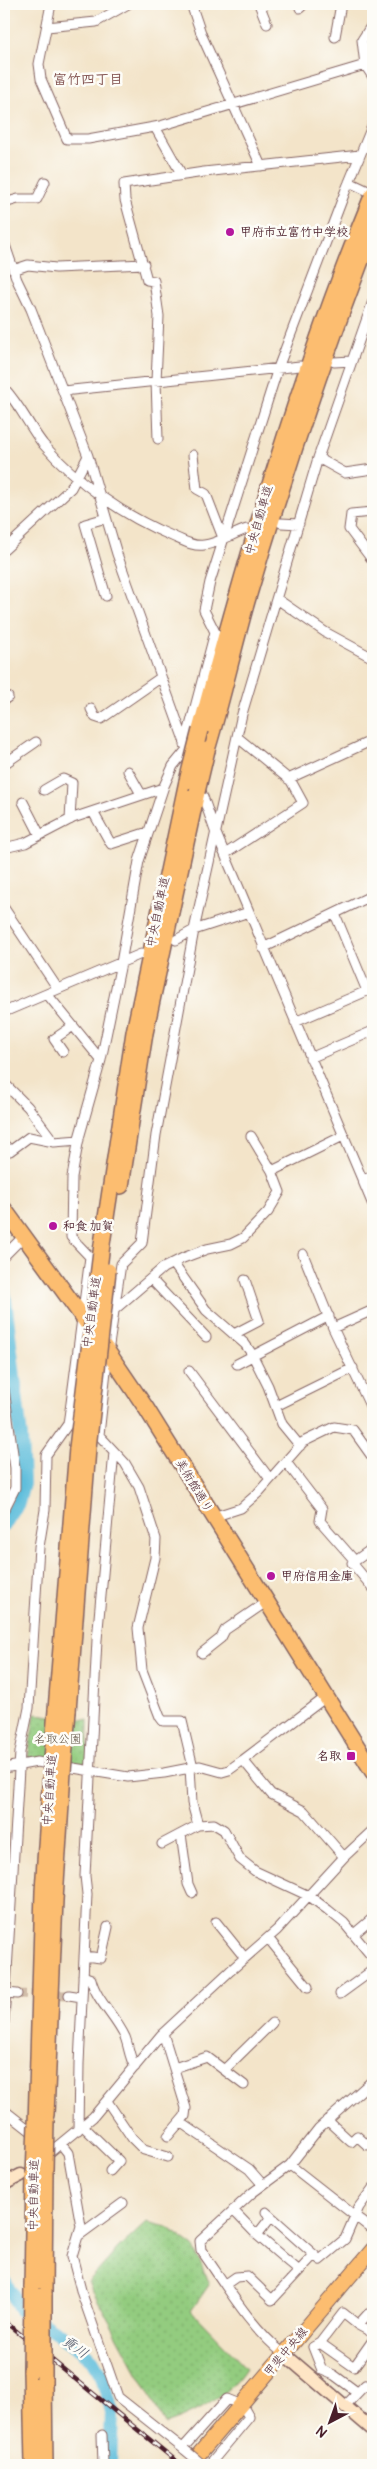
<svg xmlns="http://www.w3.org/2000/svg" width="377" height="2469" font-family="Pangolin,'Klee One',sans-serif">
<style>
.grass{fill:url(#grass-dots);stroke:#6e7655}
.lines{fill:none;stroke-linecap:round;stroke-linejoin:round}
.river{stroke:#5ebedc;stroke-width:14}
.street-tunnel{stroke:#d1bda9;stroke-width:9;stroke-dasharray:9 4.5;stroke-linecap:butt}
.street-casing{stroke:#856462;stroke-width:11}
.secondary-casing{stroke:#856462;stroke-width:15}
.primary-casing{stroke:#856462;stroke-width:16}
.highway-casing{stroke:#856462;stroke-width:18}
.street{stroke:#fff;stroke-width:9}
.secondary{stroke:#fee5c5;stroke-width:12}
.primary{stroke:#fcbd6f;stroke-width:14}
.highway{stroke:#fcbd6f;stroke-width:15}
.rail-casing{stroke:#4a1f2b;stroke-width:4.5}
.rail{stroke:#fdfcf7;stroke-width:2.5;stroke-dasharray:8;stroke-linecap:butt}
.street-bridge-casing{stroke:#856462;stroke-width:11;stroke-linecap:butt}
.highway-bridge-casing{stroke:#856462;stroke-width:18;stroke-linecap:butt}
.street-bridge{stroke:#fff;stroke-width:9}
.highway-bridge{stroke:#fcbd6f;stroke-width:15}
.poi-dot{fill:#b5179e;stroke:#fdfcf7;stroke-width:2}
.labels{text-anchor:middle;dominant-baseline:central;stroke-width:5;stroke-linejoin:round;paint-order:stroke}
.poi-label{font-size:12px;font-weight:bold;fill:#4a1f2b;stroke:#fdfcf7;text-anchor:start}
.street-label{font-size:12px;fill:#4a1f2b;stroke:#fdfcf7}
.park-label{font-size:12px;fill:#605344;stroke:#fdfcf7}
.neighbourhood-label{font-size:14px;font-weight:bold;fill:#81514f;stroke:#fdfcf7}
.water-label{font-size:14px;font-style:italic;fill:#515769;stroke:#fdfcf7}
</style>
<defs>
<pattern id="grass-dots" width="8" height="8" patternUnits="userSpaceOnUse" patternTransform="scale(1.25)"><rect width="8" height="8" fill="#93cc7f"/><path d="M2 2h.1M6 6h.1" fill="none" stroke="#80af6e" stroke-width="1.8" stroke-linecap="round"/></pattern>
</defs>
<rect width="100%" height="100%" fill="#fdfcf7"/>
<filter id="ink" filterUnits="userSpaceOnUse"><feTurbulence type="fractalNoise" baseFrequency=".02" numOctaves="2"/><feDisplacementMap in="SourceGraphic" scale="10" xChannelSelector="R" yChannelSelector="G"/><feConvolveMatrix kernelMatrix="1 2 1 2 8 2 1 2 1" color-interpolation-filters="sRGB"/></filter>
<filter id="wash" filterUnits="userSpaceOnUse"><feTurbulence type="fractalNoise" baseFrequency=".0096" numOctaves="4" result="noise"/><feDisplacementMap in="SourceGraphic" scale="20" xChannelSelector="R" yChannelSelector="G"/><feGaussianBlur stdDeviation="1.12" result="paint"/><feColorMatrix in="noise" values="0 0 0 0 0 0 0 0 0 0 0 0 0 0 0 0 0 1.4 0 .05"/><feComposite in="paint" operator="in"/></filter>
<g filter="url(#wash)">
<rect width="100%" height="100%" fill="#f3e4c9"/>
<path class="grass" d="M35 1714 88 1720V1763L28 1758Z
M147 2222 167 2227 194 2247 209 2285 191 2311 246 2368C229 2395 195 2415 165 2424L88 2282 117 2250Z"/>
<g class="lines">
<path class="river" d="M4 1291 21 1437 23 1483 18 1503 4 1525
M4 2280 21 2310 58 2333 93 2360 102 2376 112 2412 110 2465"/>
</g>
</g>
<g filter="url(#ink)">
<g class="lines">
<path class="street-tunnel" d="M17 1994 69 1995"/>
<defs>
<path id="street" d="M51 4 39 64 41 79 67 139H88L160 126 365 65
M191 4 202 36 261 166
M259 4 267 24
M300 8 304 4
M373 23 362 40 365 65 373 77
M47 27 96 22 128 4
M335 37 341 4
M155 127 182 175
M349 182 366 190
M4 203 18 199H37L45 182
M4 242 17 280 31 309 88 456 117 554 189 754
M13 270 28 265 56 268 144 264
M334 362 352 361
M4 388C20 405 29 426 43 444 77 483 124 516 172 536 182 540 193 547 204 545 217 544 234 533 247 529
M63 391 300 366
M158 439 156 381 159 316 154 281 147 280 125 200 124 184 204 172 360 155
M193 455 197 489 206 494 223 538
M318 458 345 473 373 469
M373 512 351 514 349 529 373 561
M281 523 299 524
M4 550 71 488 88 456
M106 596 85 524 106 518
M277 599 325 632 373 658
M4 700 8 697
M91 709 95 717 101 719 160 678
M185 745 215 632 204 610 210 582 278 368 345 192 373 124
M4 764 36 742
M128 771 141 794
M288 779 373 740
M200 788 215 831 373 1205
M44 790 63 779 72 783 70 820
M23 802 40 835
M93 812 111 844 148 832
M4 848 25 843 73 818 163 788
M225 854 303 803 291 781 237 737
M4 908 58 989
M176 940 194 930 249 912
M263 948 373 895
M47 994 101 1060
M4 1012 141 954
M295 1022 367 991 335 914
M63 1052 54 1039 73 1026
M310 1058 373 1031
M4 1083 28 1107 54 1142 79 1140
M251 1136 272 1171
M4 1144 10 1151 29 1137 54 1142
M363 1180 373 1176
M303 1254 333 1328 373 1412
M4 1256 24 1236
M173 1263 206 1310 245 1344 252 1354 268 1386 282 1424 300 1446
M151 1279 206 1337
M114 1310 163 1268 183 1258 207 1249 231 1244 243 1238 268 1212 280 1192 272 1171 343 1136
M333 1328 373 1310
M234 1334 259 1321 245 1280
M237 1364 329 1316
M189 1371 270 1479
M4 1389 15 1468V1488L4 1510
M276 1406 353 1368
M82 1416 71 1403 90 1257 71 1237 72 1177 79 1138 101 1060 121 963 139 861 164 786 173 766 187 749
M95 1431 125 1463 139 1487 156 1539 155 1558 138 1628 142 1670 160 1717 163 1721H182L193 1767
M99 1435 108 1352 121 1264 142 1243 156 1135 194 930 242 714 318 458 373 301
M286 1462 322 1509 320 1521 355 1561
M213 1517 241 1508 258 1493 303 1442 334 1427 353 1430 373 1458
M373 1548 352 1563 373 1588
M202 1653 221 1638 225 1630 266 1602
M243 1760 271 1794 304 1811 344 1857
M190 1767 192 1803 198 1825
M4 1768 37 1762 128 1777 164 1773 200 1766 222 1772 229 1770 243 1760 326 1697
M181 1834 188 1884 192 1893
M162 1844 198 1825 214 1824 224 1830 240 1859 255 1871 309 1896 328 1910 344 1923 373 1958
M216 1922 245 1958
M354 1934 373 1918
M268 1938 308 1987
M84 1956 101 1958 108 1927
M83 1976 91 1979C96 2000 116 2017 125 2037 129 2047 129 2057 135 2067
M6 1993 17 1994
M340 1994 373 1970
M69 1995 82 1997
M4 2022 20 1752 29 1708 39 1547 45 1510 46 1455 68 1424 71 1403
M163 2033 186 2108 185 2116 168 2136
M174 2068 207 2057 244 2085
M224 2070 272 2023
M107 2101 132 2138 144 2150 168 2157
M4 2110 37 2136
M327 2120 351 2142 357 2136 367 2145 373 2138
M180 2122 249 2169 263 2185
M83 2126 119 2161 110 2171
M78 2130 79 2064 87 1894 85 1876 97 1640 114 1452
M61 2144 68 2153 81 2226 72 2256 82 2294 118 2397 185 2450
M43 2158 93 2117 161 2035 230 1971 277 1930 344 1857 373 1830
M290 2165 373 2230
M233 2210 257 2235 299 2271
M266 2212 320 2260 345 2239 359 2207 373 2188
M257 2235 271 2217
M78 2236 123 2203
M226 2284 236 2277 247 2276 272 2300 314 2255
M358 2325 373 2333
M320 2343 354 2367 373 2340
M284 2354C250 2327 226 2285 201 2250L200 2241 252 2193 290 2165 319 2128 373 2080
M357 2392 334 2375 322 2370 313 2347 320 2343 343 2313 358 2325 368 2314 373 2313
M345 2406 365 2385 373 2391
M102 2435 103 2465
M183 2448 227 2399 242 2405 249 2417 209 2465"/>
<path id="secondary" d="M4 2184 21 2175
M284 2354 373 2430"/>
<path id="primary" d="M199 2454 373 2249"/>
<path id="highway" d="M200 730C249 548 301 368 373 194
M207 750C222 701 233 650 247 601 284 475 326 351 373 229
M121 1186 145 1033 197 792
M4 1209 108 1352 146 1408 373 1772
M102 1244 134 1032 187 781
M56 1710 77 1448
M68 1711 88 1448
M46 2115 55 1900 63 1772
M36 2124 43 1891 51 1771
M32 2288 34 2174
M44 2295 45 2170
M31 2371 33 2465
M44 2378 45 2465"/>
</defs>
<use href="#street" class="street-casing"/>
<use href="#secondary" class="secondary-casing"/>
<use href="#primary" class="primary-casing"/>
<use href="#highway" class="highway-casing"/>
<use href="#street" class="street"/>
<use href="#secondary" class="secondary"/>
<use href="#primary" class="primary"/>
<use href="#highway" class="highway"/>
<defs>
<path id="rail" d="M4 2321 181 2465"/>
</defs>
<use href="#rail" class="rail-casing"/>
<use href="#rail" class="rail"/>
<defs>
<path id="street-bridge" d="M185 2450 203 2465"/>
<path id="highway-bridge" d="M187 781 200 730
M197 792 207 750
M77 1448 102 1244
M88 1448 108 1271
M51 1771 56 1710
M63 1772 68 1711
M45 2170 46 2120
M34 2174 36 2124
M44 2295V2378
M31 2371 32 2288"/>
</defs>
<use href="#street-bridge" class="street-bridge-casing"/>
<use href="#highway-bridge" class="highway-bridge-casing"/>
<use href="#street-bridge" class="street-bridge"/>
<use href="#highway-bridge" class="highway-bridge"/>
</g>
</g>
<g class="poi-dot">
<circle cx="230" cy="232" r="5"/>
<circle cx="53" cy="1226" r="5"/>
<circle cx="271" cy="1576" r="5"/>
<rect x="346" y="1751" width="10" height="10" rx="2.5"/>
</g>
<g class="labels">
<g class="poi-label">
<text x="240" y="232">甲府市立富竹中学校</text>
<text x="63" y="1226">和食 加賀</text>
<text x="281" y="1576">甲府信用金庫</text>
<text x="341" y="1756" text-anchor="end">名取</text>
</g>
<g class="street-label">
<text transform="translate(259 520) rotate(-74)">中央自動車道</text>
<text transform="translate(158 912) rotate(-78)">中央自動車道</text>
<text transform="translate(92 1312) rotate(-82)">中央自動車道</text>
<text transform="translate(194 1486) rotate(59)">美術館通り</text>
<text transform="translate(50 1790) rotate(-86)">中央自動車道</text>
<text transform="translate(34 2195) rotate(-89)">中央自動車道</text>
<text transform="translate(286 2352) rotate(-50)">甲斐中央線</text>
</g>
<g class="park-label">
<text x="58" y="1739">名取公園</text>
</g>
<g class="neighbourhood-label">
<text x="88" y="79">富竹四丁目</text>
</g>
<g class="water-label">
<text transform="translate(75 2347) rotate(35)">貢川</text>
</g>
</g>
<rect width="377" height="2469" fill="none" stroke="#fdfcf7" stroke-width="20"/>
<g transform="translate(330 2422) rotate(221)" stroke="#fdfcf7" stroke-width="4" paint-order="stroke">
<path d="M0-4L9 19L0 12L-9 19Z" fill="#4a1f2b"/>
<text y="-8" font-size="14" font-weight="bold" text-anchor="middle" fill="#4a1f2b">N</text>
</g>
</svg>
